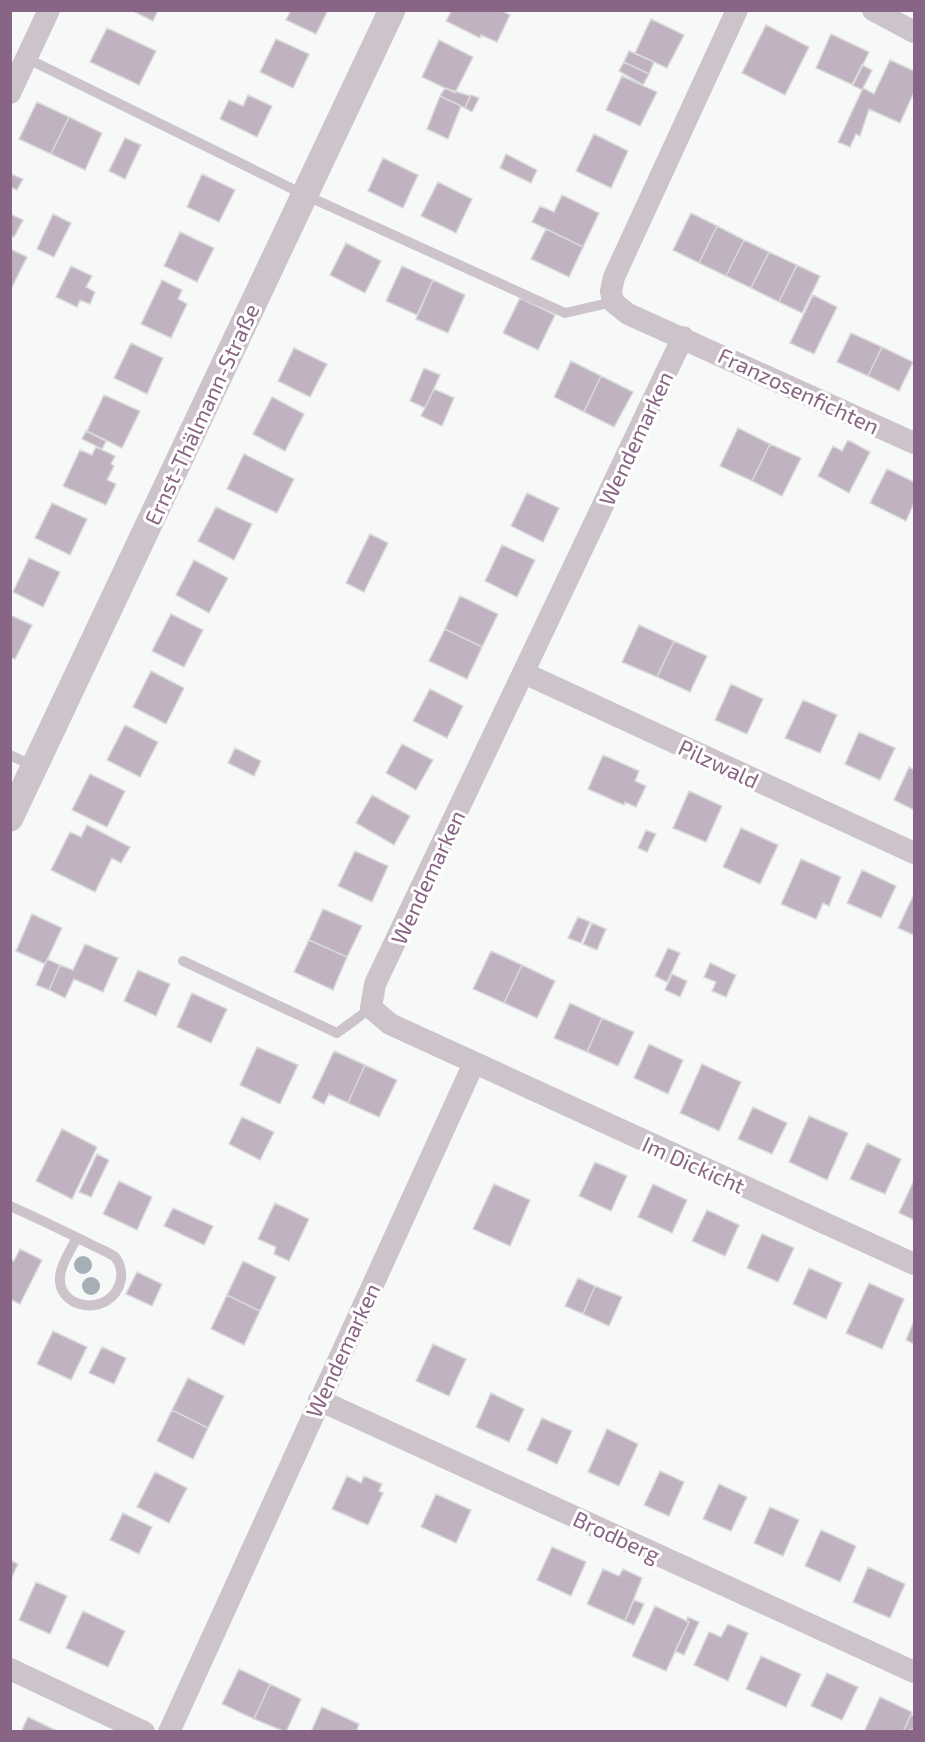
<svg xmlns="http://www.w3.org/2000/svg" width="925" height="1742" font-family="'Exo 2',sans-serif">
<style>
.building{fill:#c0b2c0;stroke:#d8dada;stroke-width:1.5}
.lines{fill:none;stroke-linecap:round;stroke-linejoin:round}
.service{stroke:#ccc3cb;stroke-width:10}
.minor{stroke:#ccc3cb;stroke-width:22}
.tertiary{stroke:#ccc3cb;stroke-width:27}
.tree{fill:#a6afb6}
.labels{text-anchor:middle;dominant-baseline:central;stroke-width:6;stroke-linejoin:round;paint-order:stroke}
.street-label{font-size:22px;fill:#896585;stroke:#fff}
</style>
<rect width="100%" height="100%" fill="#f6f9f8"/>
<path class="building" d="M131 10H158L153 21Z
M291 10H328L316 34 286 20Z
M452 10H501L510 15 497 42 481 35 480 38 446 21Z
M651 19 684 35 667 68 635 53Z
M766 25 809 47 785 95 742 73Z
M107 28 156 51 139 85 90 62Z
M831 34 869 52 853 85 816 68Z
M276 39 309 54 293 88 260 72Z
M439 40 473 57 455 93 422 77Z
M629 51 654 62 649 74 624 62Z
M890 60 914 71V92L900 123 869 109 860 136 856 134 850 147 838 142 863 88 874 94Z
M624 62 649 74 643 85 619 71Z
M862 65 872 70 862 90 852 85Z
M622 76 657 92 640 126 606 110Z
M445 88 470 96 465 108 440 96Z
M248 95 272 106 257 137 220 119 229 100 243 106Z
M471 95 479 98 472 112 465 108Z
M440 96 461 106 448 139 427 129Z
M37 102 69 117 51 154 19 139Z
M69 117 102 133 85 170 51 154Z
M594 134 628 151 611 188 576 171Z
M125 138 141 145 125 179 109 171Z
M506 154 537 170 531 183 500 168Z
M383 158 418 175 403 208 368 191Z
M11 174 23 179 17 190 10 187Z
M202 174 235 190 219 222 187 207Z
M438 182 472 199 456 233 421 216Z
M562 195 599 213 583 247 532 222 540 206 554 212Z
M691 213 717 226 699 263 673 250Z
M10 214 23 220 14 237 10 235Z
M53 214 71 223 54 257 37 249Z
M717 226 744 240 726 276 699 263Z
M546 229 583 247 569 277 531 259Z
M180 232 214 248 197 282 164 266Z
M744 240 769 252 751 288 726 276Z
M346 243 381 261 365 293 330 275Z
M10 249 27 257 11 289H10Z
M769 252 797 265 779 302 751 288Z
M797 265 820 276 802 313 779 302Z
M71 266 92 276 86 287 95 292 90 304 80 300 77 307 56 297Z
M402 266 433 280 417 315 386 301Z
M162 280 182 290 178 299 187 304 171 338 141 324Z
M433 280 465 295 448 333 416 319Z
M813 295 837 307 814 354 790 343Z
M520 298 555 315 538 350 503 333Z
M851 333 882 347 868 376 837 362Z
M131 343 163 358 147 394 114 378Z
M882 347 913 362 899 391 868 376Z
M294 348 327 364 310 397 278 381Z
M571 361 601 376 584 412 554 397Z
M424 368 440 375 425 408 410 401Z
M601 376 633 392 614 427 584 412Z
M434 389 454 398 442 426 421 416Z
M104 395 140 411 122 448 87 431Z
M272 397 304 414 285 451 253 434Z
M738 428 770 444 752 481 720 466Z
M86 431 106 441 102 449 82 439Z
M848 440 870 452 849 493 818 476 833 446 842 451Z
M770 444 801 458 782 496 752 481Z
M96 447 115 456 111 464 114 466 107 480 116 484 106 505 63 486 80 450 92 455Z
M244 454 294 479 277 513 227 489Z
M887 469 914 482V503L906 521 870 503Z
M527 493 559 508 543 542 511 526Z
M52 503 87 519 70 555 35 538Z
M216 507 252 524 234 560 198 541Z
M370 534 388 543 364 592 346 583Z
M502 545 535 560 517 597 485 581Z
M29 558 60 572 43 607 13 592Z
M194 560 228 578 209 613 176 595Z
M460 596 498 614 482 647 445 629Z
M171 614 203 630 184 667 152 651Z
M10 615 32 625 15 659 10 657Z
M639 625 674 641 657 677 622 662Z
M445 629 482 647 467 679 429 661Z
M674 641 707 656 690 692 657 677Z
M151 671 184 688 166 724 133 707Z
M731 684 763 699 747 734 715 720Z
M430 689 463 706 447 738 413 721Z
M803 700 837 715 820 753 785 738Z
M125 725 158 742 140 777 107 760Z
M859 732 895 748 880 780 845 764Z
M402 744 433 760 416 790 386 773Z
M235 748 261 761 254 776 228 763Z
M603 755 639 771 635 781 646 786 636 807 625 802 624 805 588 789Z
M909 767 914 770V810L894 800Z
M90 774 125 791 107 827 72 810Z
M689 791 722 806 706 842 673 828Z
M372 795 410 816 394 845 356 823Z
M87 825 130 847 121 863 112 858 95 892 51 870 70 832 81 837Z
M741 828 778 845 760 884 723 867Z
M646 830 656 834 647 852 638 848Z
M355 851 388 866 372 902 338 886Z
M801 859 841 877 829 906 823 903 816 919 781 904Z
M862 870 896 886 881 918 847 903Z
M914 894V935L898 928Z
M323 909 362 926 347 957 309 940Z
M32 914 62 928 45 964 16 951Z
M578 917 590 922 581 943 568 938Z
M592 923 606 929 597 950 583 944Z
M309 940 347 957 333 990 294 972Z
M85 944 118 958 103 992 74 979 65 998 49 990 60 965 73 970Z
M668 948 680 953 667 982 655 976Z
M491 951 522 965 504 1003 473 989Z
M47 959 60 965 49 990 36 985Z
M710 963 736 975 726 997 712 991 716 982 704 977Z
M522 965 555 981 537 1018 504 1003Z
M138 970 170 984 156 1016 124 1001Z
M672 974 687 981 680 997 665 990Z
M192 993 227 1009 211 1043 177 1027Z
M570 1003 602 1018 587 1052 554 1038Z
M602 1018 634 1032 618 1066 587 1052Z
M649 1044 683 1060 668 1094 634 1078Z
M257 1047 298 1065 280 1104 240 1085Z
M334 1051 365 1065 348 1103 329 1094 324 1104 312 1098Z
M702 1064 741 1082 719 1131 680 1113Z
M365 1065 397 1080 379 1117 348 1103Z
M753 1107 787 1123 772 1154 738 1139Z
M809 1116 848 1133 827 1180 789 1162Z
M242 1117 274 1132 260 1160 229 1144Z
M62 1129 97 1147 72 1199 36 1181Z
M867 1143 901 1159 885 1194 850 1179Z
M97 1154 109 1160 91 1197 79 1192Z
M595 1162 627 1176 611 1211 579 1196Z
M914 1180V1220L899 1213Z
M119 1181 152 1197 137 1230 103 1214Z
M494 1184 530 1200 510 1246 473 1229Z
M653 1184 687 1200 672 1233 638 1217Z
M275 1203 309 1219 289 1261 274 1254 276 1247 258 1239Z
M173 1208 213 1226 204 1245 164 1226Z
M707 1210 739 1225 725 1256 692 1241Z
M762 1234 794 1248 778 1282 747 1268Z
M20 1249 42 1260 20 1304 10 1299V1259L14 1261Z
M243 1261 276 1277 260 1311 227 1295Z
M809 1268 842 1283 826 1319 793 1304Z
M137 1272 162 1284 152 1306 126 1294Z
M578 1278 595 1286 583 1314 565 1306Z
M869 1283 904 1299 882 1349 846 1333Z
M595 1286 622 1297 609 1326 583 1314Z
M227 1295 260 1311 244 1345 211 1329Z
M914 1321V1344L906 1340Z
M53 1331 87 1347 71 1380 37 1364Z
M433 1344 466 1359 449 1396 416 1381Z
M102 1347 126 1358 114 1384 89 1373Z
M188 1378 224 1396 208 1428 172 1410Z
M491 1393 524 1409 509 1442 476 1427Z
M172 1410 208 1428 193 1459 157 1441Z
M542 1418 572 1431 557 1464 527 1450Z
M607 1429 638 1444 619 1486 588 1472Z
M660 1471 684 1482 669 1516 644 1505Z
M155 1472 187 1488 169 1523 137 1507Z
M347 1476 361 1483 364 1476 382 1484 379 1491 383 1493 368 1525 332 1509Z
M719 1484 747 1497 731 1531 703 1519Z
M436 1494 471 1510 456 1543 421 1527Z
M770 1507 799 1520 783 1556 754 1543Z
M123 1513 152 1527 139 1554 110 1540Z
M821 1530 856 1546 840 1582 805 1566Z
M552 1547 586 1562 571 1596 537 1580Z
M10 1560 18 1564 10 1581Z
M868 1567 905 1584 890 1618 853 1602Z
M603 1569 619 1576 623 1569 642 1578 625 1621 587 1604Z
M36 1582 67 1596 50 1634 19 1620Z
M634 1600 644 1604 634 1625 625 1621Z
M655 1606 689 1622 666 1671 632 1656Z
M83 1611 125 1631 108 1667 66 1648Z
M688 1617 699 1622 684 1655 675 1651 689 1622 686 1621Z
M728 1624 748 1633 728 1681 694 1665 709 1632 721 1637Z
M761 1656 801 1674 786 1707 746 1689Z
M239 1669 270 1684 254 1719 222 1704Z
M827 1673 858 1687 842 1720 811 1706Z
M270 1684 301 1699 286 1732 254 1719Z
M880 1697 912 1712 903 1732H864Z
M322 1707 359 1724 356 1732H311Z
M911 1715 914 1716V1729L903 1732Z
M28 1717 59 1732H21Z"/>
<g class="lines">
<path class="service" d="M26 58 305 195 565 313 613 302
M10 755 35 767
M183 961 337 1033 371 1008
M10 1206C37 1218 64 1231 90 1244 97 1248 109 1252 115 1257 120 1263 122 1272 121 1279 113 1320 51 1310 61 1271 64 1260 71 1248 77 1238"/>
<path class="minor" d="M737 10 614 277 611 291 613 302 628 314 914 443
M873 10 914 32
M10 93 49 10
M683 337 375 984 371 1008 390 1024 914 1264
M524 673 914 853
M319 1400 914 1672
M10 1669 144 1732
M169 1732 474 1063"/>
<path class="tertiary" d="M10 818 392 10"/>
</g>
<g class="tree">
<circle cx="83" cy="1265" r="9"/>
<circle cx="91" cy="1286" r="9"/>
</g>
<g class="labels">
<g class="street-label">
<text transform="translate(799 390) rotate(25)">Franzosenfichten</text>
<text transform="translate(201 414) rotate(-65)">Ernst-Thälmann-Straße</text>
<text transform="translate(635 438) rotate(-65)">Wendemarken</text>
<text transform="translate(719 763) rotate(25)">Pilzwald</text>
<text transform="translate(427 877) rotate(-65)">Wendemarken</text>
<text transform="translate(694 1164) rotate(24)">Im Dickicht</text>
<text transform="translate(342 1350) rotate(-65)">Wendemarken</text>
<text transform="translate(617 1536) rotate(25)">Brodberg</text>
</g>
</g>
<rect width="925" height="1742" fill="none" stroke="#896585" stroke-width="24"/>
</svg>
